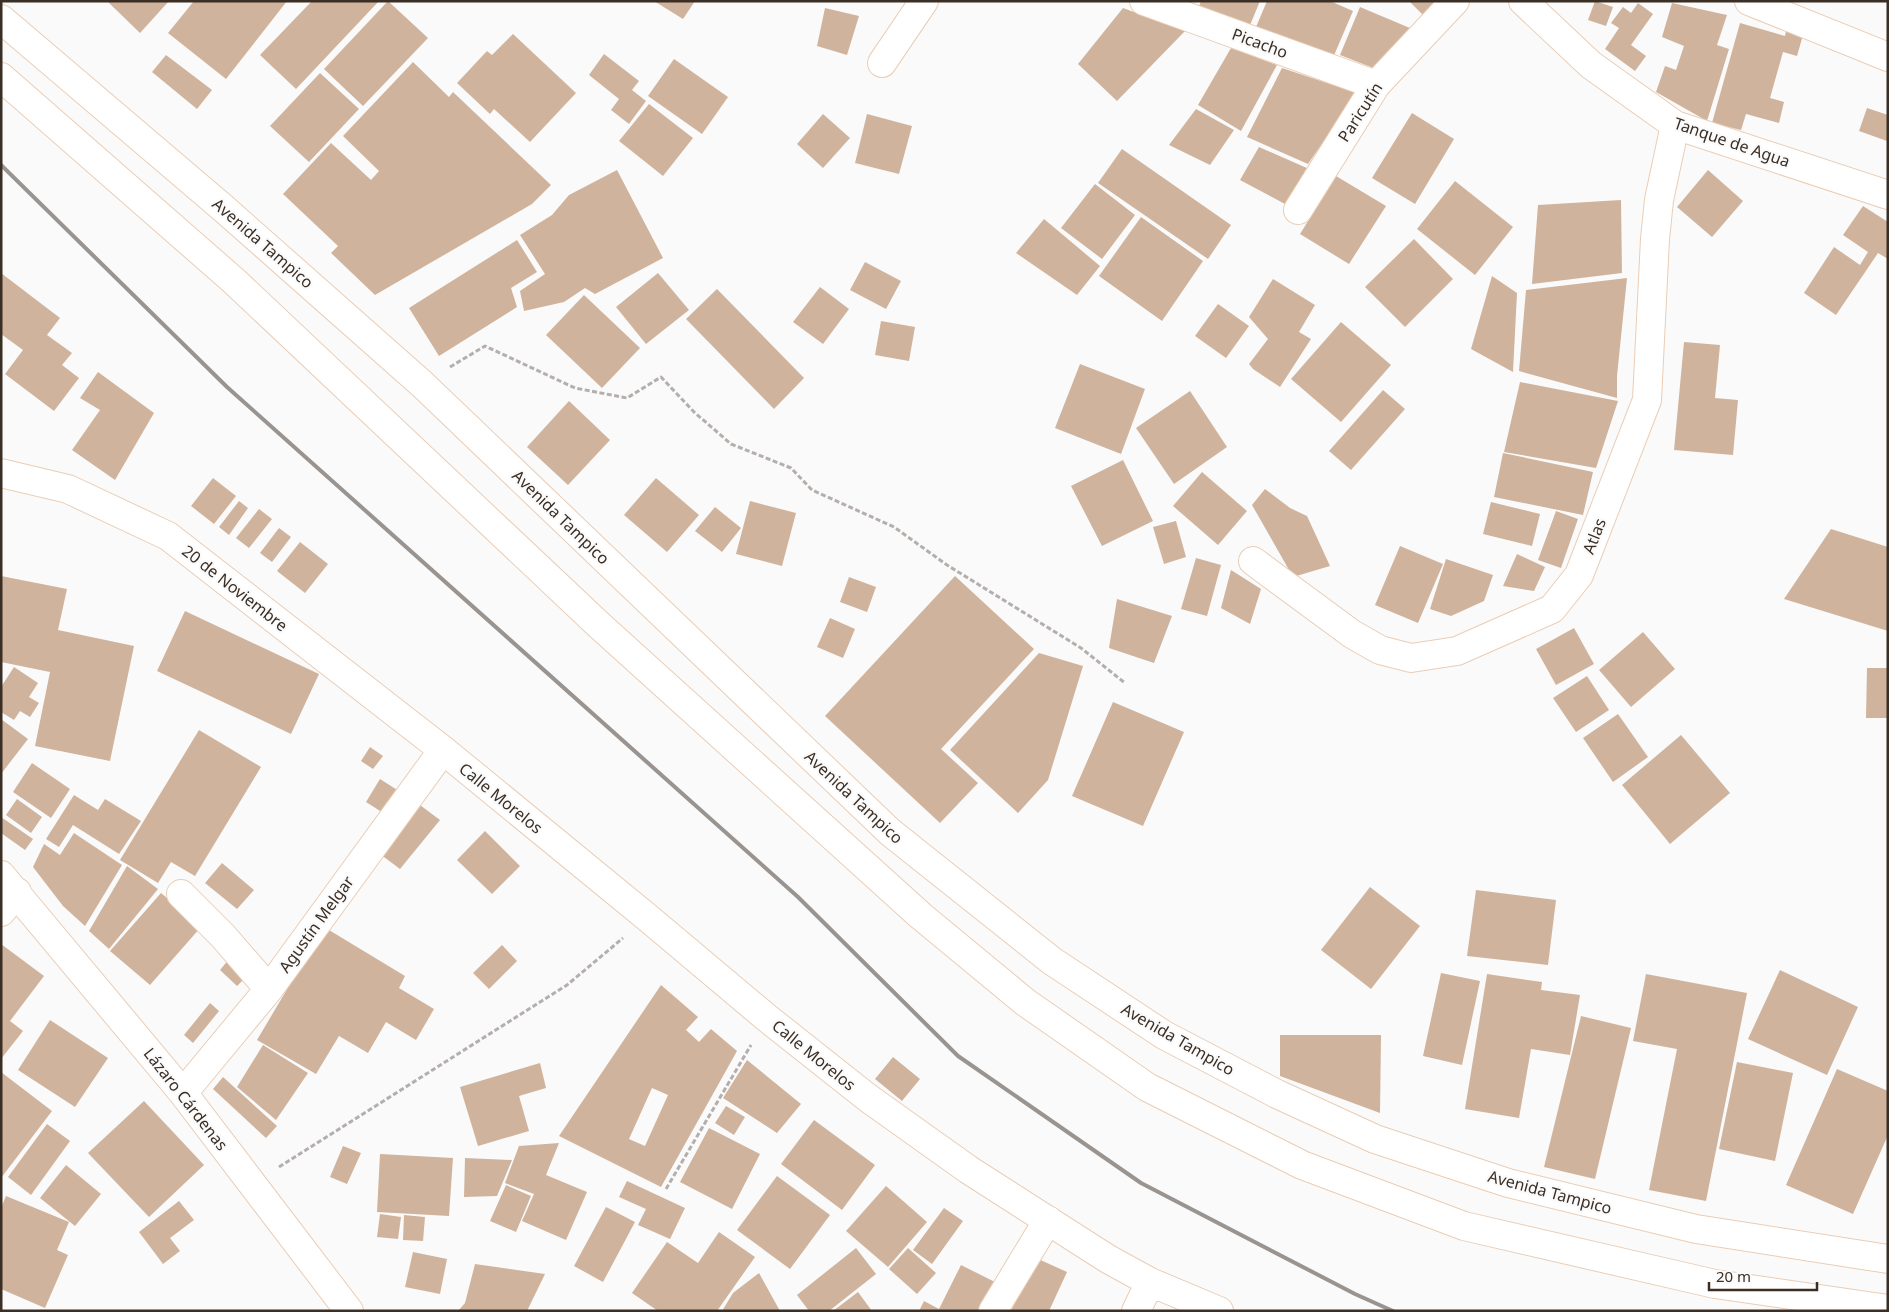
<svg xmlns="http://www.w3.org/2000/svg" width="1889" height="1312" font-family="'Noto Sans',sans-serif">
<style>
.building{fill:#d0b39c;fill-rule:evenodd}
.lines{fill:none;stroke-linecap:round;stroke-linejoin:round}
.minor-casing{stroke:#eacdb5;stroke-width:30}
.major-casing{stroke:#eacdb5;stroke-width:30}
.path{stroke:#b4afac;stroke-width:3;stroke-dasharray:5 2.5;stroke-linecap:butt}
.minor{stroke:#fff;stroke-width:28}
.major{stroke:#fff;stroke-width:28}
.rail{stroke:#9a9490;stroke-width:4}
.labels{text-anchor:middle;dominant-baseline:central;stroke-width:4.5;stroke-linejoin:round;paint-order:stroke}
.street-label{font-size:16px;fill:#3a2e25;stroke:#fafafa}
</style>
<rect width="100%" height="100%" fill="#fafafa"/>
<path class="building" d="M107 1H169L140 33Z
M194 1H287L226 79 168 33Z
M312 1H379L296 89 260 55Z
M388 1 428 38 363 106 324 69Z
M654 1H695L683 19Z
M1201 1H1260L1248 30 1198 9Z
M1267 1H1330L1353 11 1332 60 1256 27Z
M1409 1H1443L1427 19Z
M1595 1 1613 7 1606 26 1588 20Z
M1638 3 1653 14 1631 45 1646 56 1635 71 1605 49 1619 28 1611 23 1623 7 1631 13Z
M1672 3 1727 15 1717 45 1729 49 1707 121 1656 92 1665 66 1676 70 1684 46 1662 37Z
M1360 7 1417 31 1381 71 1340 55Z
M825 8 859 16 847 55 817 46Z
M1123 8 1185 31 1117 101 1078 64Z
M1740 23 1785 36 1786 31 1803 35 1797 56 1783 52 1770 98 1784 102 1779 123 1746 114 1741 130 1712 123Z
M513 34 576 93 530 142 494 109 490 114 457 83 487 51 492 55Z
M1231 48 1277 65 1241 131 1198 105Z
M604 54 639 81 632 90 646 101 629 124 611 110 619 99 589 75Z
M166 55 212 90 197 109 152 72Z
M674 59 728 97 702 134 648 96Z
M413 62 449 97 453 92 551 185 532 204 375 295 331 253 338 246 283 194 331 143 371 180 379 171 343 136Z
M1282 68 1357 93 1308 164 1247 137Z
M320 73 359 109 309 162 270 126Z
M649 104 693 138 663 176 619 141Z
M1867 108 1888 115 1887 141 1859 131Z
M1196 109 1234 130 1210 165 1169 145Z
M1412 113 1454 139 1415 204 1372 178Z
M823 114 850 138 823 168 797 144Z
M867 114 912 126 899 174 855 163Z
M1259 147 1309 169 1285 204 1240 180Z
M1122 149 1231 225 1208 259 1098 183Z
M617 170 663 258 595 294 585 288 564 302 524 311 520 291 545 274 520 235 552 215 569 195Z
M1708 170 1743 201 1712 237 1677 207Z
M1336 176 1386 206 1349 264 1300 234Z
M1455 181 1513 227 1475 275 1417 229Z
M1095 184 1135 215 1102 259 1061 228Z
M1621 200 1622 273 1532 284 1538 205Z
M1863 206 1888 222V259L1878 253 1836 315 1804 293 1834 247 1860 265 1868 252 1843 235Z
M1141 217 1203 261 1162 321 1099 276Z
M1044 219 1100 266 1077 295 1016 253Z
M1414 239 1453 279 1405 327 1365 287Z
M517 240 537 272 511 288 517 307 439 356 409 308Z
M865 262 901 281 886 309 850 290Z
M1 273 60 318 47 335 72 353 62 365 79 378 54 411 5 374 23 350 1 334Z
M658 273 689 310 646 344 616 307Z
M1492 276 1517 293 1513 372 1471 349Z
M1627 278 1617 376V398L1519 371 1526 290Z
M1273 279 1315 305 1299 332 1311 339 1280 387 1253 369 1249 364 1268 339 1249 317Z
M820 287 849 309 823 344 793 322Z
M717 289 804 378 774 409 686 319Z
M584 295 640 348 602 388 546 335Z
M1218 304 1249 326 1226 358 1195 336Z
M881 321 915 327 909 361 875 355Z
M1341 322 1391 365 1341 422 1291 379Z
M1684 342 1720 345 1715 398 1738 400 1733 455 1674 450Z
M1080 364 1145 389 1121 454 1055 428Z
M98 372 154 413 115 480 72 450 100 410 80 398Z
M1520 382 1618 401 1596 468 1504 452Z
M1383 390 1405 409 1351 470 1329 451Z
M1190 391 1227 447 1174 484 1136 428Z
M569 401 610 440 568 485 527 447Z
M1503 453 1593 472 1583 515 1494 497Z
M1123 460 1153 521 1102 546 1071 486Z
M1202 472 1247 511 1218 545 1173 506Z
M213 478 236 496 214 524 191 506Z
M656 478 699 515 667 552 624 515Z
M1265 489 1290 508 1307 516 1330 566 1293 577 1252 505Z
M239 501 248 508 229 535 219 527Z
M750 501 796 513 782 566 736 554Z
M1491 502 1540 514 1532 546 1483 534Z
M715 507 741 528 722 552 695 531Z
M259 509 272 519 249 548 236 538Z
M1556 511 1578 519 1561 568 1538 560Z
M1176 521 1186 557 1164 564 1153 527Z
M279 528 291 537 272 562 260 553Z
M1831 529 1888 547V631L1784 599Z
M300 542 328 564 305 593 277 571Z
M1400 546 1443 564 1418 623 1375 605Z
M1517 554 1545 567 1534 591 1503 586Z
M1196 558 1221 565 1207 616 1181 609Z
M1446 559 1493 575 1484 601 1451 616 1430 609Z
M1231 570 1261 589 1250 624 1221 608Z
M1 576 67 589 58 630 134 646 110 761 35 746 50 672 1 662Z
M955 576 1034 649 941 749 978 783 940 823 825 716Z
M849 577 876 587 867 612 840 602Z
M1117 599 1172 616 1154 663 1109 648Z
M185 611 319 674 291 734 157 671Z
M830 618 855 629 843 658 817 647Z
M1574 628 1594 664 1556 685 1536 649Z
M1643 632 1675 669 1631 707 1599 670Z
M1039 653 1083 666 1048 780 1018 813 950 750Z
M14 667 38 683 29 697 39 703 30 717 20 711 14 720 1 712V687Z
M1867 668H1888V718H1866Z
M1587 676 1609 710 1576 732 1553 698Z
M1113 702 1184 732 1143 826 1072 796Z
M1618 714 1648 757 1613 782 1583 738Z
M1 719 28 739 1 774Z
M199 730 261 767 195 876 171 862 158 883 120 860Z
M1681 735 1730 793 1670 844 1622 785Z
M370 747 383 756 373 769 361 761Z
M32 763 70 789 51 818 13 792Z
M380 779 402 793 388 816 366 802Z
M74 795 98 810 105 799 141 821 119 854 73 825 59 847 46 839Z
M17 799 42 817 31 833 6 815Z
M420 805 440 820 400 869 380 854Z
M1 817 33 839 25 850 1 833Z
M485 831 520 866 492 894 457 860Z
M74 833 122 865 85 926 63 906 33 867 44 844 60 855Z
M222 863 254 890 237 909 205 883Z
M127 866 158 889 109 949 89 931Z
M1370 887 1420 926 1371 989 1321 950Z
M1476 890 1556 900 1548 965 1467 956Z
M161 893 201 927 150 985 110 951Z
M324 927 405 976 399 988 434 1009 416 1040 386 1022 368 1053 339 1036 316 1074 257 1040Z
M1 944 44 976 10 1021 23 1031 1 1059Z
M502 945 517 961 489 989 473 973Z
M229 959 248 975 237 986 220 970Z
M1780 970 1858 1007 1827 1075 1748 1039Z
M1441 973 1480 981 1462 1065 1423 1056Z
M1487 974 1542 982 1541 990 1580 995 1570 1055 1531 1049 1519 1118 1465 1109Z
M1646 974 1747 993 1706 1201 1649 1190 1677 1049 1633 1041Z
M661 985 698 1017 686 1030 699 1042 711 1029 737 1051 661 1187 559 1136ZM652 1088 668 1095 645 1146 629 1139Z
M210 1003 219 1011 193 1043 184 1035Z
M1581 1016 1631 1028 1595 1179 1544 1167Z
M50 1020 108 1058 75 1107 18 1070Z
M1280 1035H1381L1380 1113 1280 1076Z
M263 1045 308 1073 276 1120 237 1087Z
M893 1057 920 1079 902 1101 875 1079Z
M747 1060 801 1104 777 1133 723 1098Z
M1737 1062 1793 1073 1775 1161 1719 1149Z
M540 1063 546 1088 519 1096 529 1131 478 1146 460 1087Z
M1837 1069 1888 1091V1135L1853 1214 1786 1185Z
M1 1072 52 1111 1 1178Z
M223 1077 277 1126 266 1138 213 1089Z
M144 1101 204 1165 149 1217 88 1153Z
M726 1106 745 1117 734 1135 715 1123Z
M814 1120 875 1165 842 1210 781 1164Z
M47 1124 70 1141 31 1195 8 1177Z
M709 1128 760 1154 732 1209 680 1182Z
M559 1143 546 1175 587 1192 566 1240 522 1221 534 1194 505 1183 519 1146Z
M343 1146 361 1153 347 1184 330 1177Z
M380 1154 453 1158 449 1216 377 1212Z
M465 1158 512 1160 497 1196 464 1197Z
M66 1165 101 1194 75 1226 40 1198Z
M777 1176 830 1215 790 1269 737 1230Z
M627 1181 685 1208 670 1239 638 1225 646 1209 619 1197Z
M506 1185 531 1196 516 1232 490 1221Z
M886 1186 927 1222 888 1267 846 1231Z
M6 1196 69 1222 57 1250 68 1255 45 1308 1 1289V1208Z
M179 1201 194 1220 170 1238 180 1251 163 1264 139 1232Z
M606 1207 635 1222 603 1282 574 1266Z
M944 1208 963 1221 932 1264 913 1250Z
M380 1214 401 1217 398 1239 377 1237Z
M404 1215 425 1217 423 1241 403 1240Z
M719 1232 755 1257 717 1311H658L632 1293 667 1242 698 1263Z
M856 1248 876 1274 829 1311H809L797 1295Z
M908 1248 936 1273 917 1294 889 1269Z
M413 1252 447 1259 440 1294 405 1287Z
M1036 1258 1067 1272 1049 1311H1011Z
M475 1264 545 1274 527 1311H458L465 1303Z
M961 1265 997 1283 983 1311H919L924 1301 939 1309Z
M759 1273 780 1311H722L733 1293Z
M858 1292 872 1311H833Z"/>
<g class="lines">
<defs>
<path id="minor" d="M1144 1 1376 85
M1523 1 1591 65 1675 125 1888 195
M1749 1 1888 57
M882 63 924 1
M1298 210 1376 85 1455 1
M1 473 68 489 168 536 443 750 648 918 767 1018 868 1098 969 1170 1108 1259 1150 1282 1219 1311
M1253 561 1352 634 1380 650 1411 658 1457 651 1552 609 1579 575 1647 400 1655 239 1659 200 1675 125
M1 875 183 1093 349 1311
M181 894 223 936 269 989
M1 912 17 892
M183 1093 269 989 443 750
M993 1311 1048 1220
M1136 1311 1150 1282"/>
<path id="major" d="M1 19 223 208 422 384 890 832 1052 961 1164 1035 1277 1094 1375 1139 1508 1183 1696 1229 1888 1259
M1 77 234 281 599 625 921 916 1025 1002 1147 1087 1302 1165 1464 1226 1715 1284 1888 1309"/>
</defs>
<use href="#minor" class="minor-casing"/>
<use href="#major" class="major-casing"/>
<path class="path" d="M450 367 485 346 575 388 627 398 661 377 694 412 731 444 791 468 812 490 894 527 947 565 1081 648 1125 683
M279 1167 567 985 623 938
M666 1189 751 1045"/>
<use href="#minor" class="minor"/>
<use href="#major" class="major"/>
<path class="rail" d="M1 165 227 387 798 897 958 1056 1141 1183 1355 1294 1393 1311"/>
</g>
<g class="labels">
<g class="street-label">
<text transform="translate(1260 43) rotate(20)">Picacho</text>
<text transform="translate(1360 112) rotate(-57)">Paricutín</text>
<text transform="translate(1732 142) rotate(19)">Tanque de Agua</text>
<text transform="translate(263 243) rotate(41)">Avenida Tampico</text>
<text transform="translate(561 517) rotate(44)">Avenida Tampico</text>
<text transform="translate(1594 536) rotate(-69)">Atlas</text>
<text transform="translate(235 588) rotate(38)">20 de Noviembre</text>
<text transform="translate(854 797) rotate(43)">Avenida Tampico</text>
<text transform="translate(501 798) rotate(39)">Calle Morelos</text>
<text transform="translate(316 924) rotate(-54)">Agustín Melgar</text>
<text transform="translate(1178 1039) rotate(30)">Avenida Tampico</text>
<text transform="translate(814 1055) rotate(39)">Calle Morelos</text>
<text transform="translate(186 1099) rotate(52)">Lázaro Cárdenas</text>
<text transform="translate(1550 1192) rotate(15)">Avenida Tampico</text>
</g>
</g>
<rect width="1889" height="1312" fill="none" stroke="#3a2e25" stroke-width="5"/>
<path d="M1709 1282v8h108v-8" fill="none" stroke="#3a2e25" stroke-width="2.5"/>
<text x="1716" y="1282" font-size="15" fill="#3a2e25" stroke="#fafafa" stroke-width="4" paint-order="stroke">20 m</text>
</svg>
